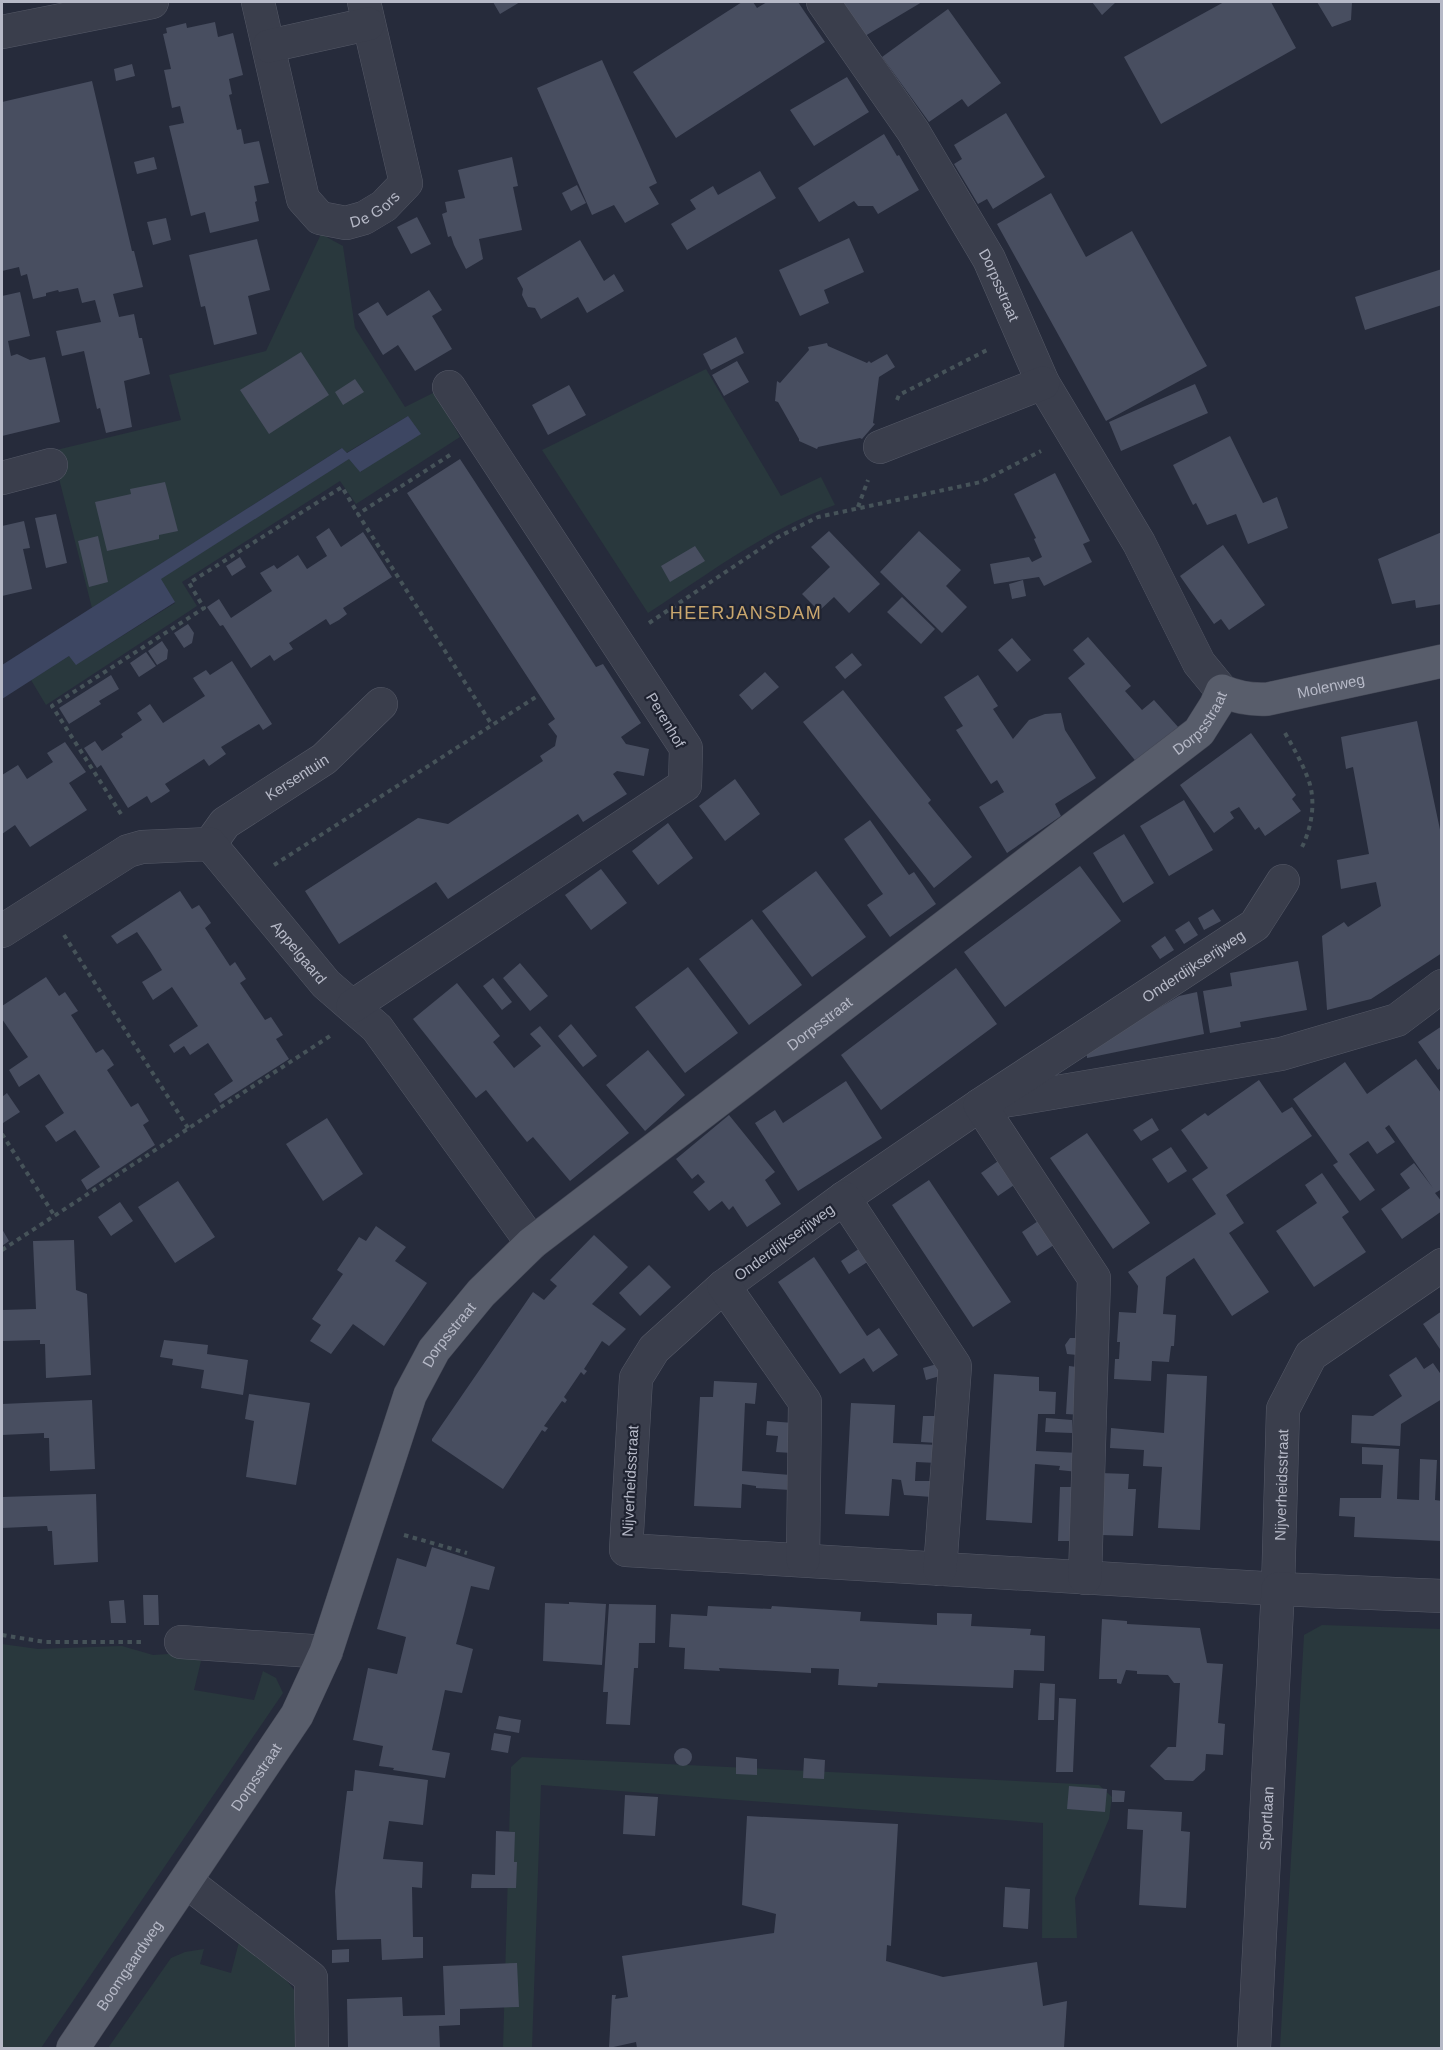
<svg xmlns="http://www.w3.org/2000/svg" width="1443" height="2050" font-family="Helvetica,sans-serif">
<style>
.green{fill:#29383d}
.water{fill:#3d4662}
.building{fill:#484e60}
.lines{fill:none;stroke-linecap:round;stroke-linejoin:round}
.minor-casing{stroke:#555967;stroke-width:34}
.major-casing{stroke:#434755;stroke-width:34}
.path{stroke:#465359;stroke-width:4;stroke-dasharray:4.5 4.5;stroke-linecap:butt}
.minor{stroke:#3a3e4c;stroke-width:33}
.major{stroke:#585d6b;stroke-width:33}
.labels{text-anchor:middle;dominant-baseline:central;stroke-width:4.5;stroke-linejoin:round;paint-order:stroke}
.street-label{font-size:15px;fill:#b6b9c7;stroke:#1f2331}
.quarter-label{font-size:18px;letter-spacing:1.5px;fill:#caa76e;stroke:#1f2331}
</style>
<rect width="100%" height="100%" fill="#262b3b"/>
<path class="green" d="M321 234 343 246 355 328 405 407 435 392 460 437 356 504 340 481 182 582 197 606 46 705 31 680 69 656 77 664 175 603 160 579 350 458 361 472 408 416 346 453 342 448 92 608 52 451 181 420 169 375 266 351Z
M706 369 781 496 821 477 835 505C767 529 708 574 648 613L542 450Z
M1322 1625 1441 1629V2048H1280L1304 1635Z
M2 1644 38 1649 122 1646 153 1655 183 1653 201 1661 194 1690 254 1700 263 1671 276 1678 283 1693 41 2048H2Z
M522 1757 1099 1785 1112 1797 1109 1819 1075 1898 1077 1938H1042L1043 1823 541 1785 532 2048H503L511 1767Z
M239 1942C255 1951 295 1983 300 2001 303 2012 300 2036 300 2048H108L171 1958 185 1952 204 1949 200 1964 231 1973Z"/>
<path class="water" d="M408 416 421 434 360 472 349 459 161 579 175 602 76 665 69 656 2 699V665L342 448 347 453Z"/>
<path class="building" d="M493 2H520L500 14Z
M742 2H753L757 8 767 2H798L825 42 676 138 633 72Z
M843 2H922L865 36Z
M1092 2H1116L1102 15Z
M1224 2H1271L1296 48 1161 124 1124 57Z
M1317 2H1352L1351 20 1332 27Z
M948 9 1001 83 968 107 962 99 929 122 882 57Z
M215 22 218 37 233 33 243 75 229 79 232 94 229 95 237 130 241 129 244 144 259 141 269 183 254 186 257 201 255 202 259 221 210 233 205 212 191 216 169 126 184 123 180 106 172 108 164 70 171 69 163 34 167 33 166 28 186 23 187 28Z
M602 60 657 183 649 187 659 204 625 223 614 205 592 215 537 88Z
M132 64 135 76 116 81 114 69Z
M847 77 869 112 814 146 790 110Z
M92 81 132 251H134L143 287 113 294 119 317 134 314 139 338H142L150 374 124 381 132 427 106 433 100 408 97 409 84 351 62 356 56 331 101 322 95 300 82 303 78 288 59 292 58 290 46 293V296L33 299 27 274 21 276 19 267 2 271V102Z
M1006 113 1045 177 993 209 987 199 978 204 954 164 962 159 954 145Z
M884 134 897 156 899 155 919 190 878 214 873 206H858L854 201 819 222 798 188Z
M154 157 157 169 137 174 134 162Z
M512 157 518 186 513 187 522 230 479 239 483 259 466 269 454 245 451 236 448 237 442 214 447 212 445 202 465 198 458 170Z
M760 171 776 198 687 250 671 224 696 209 690 200 713 186 718 195Z
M577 185 586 203 571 211 562 193Z
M1051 193 1086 257 1132 231 1207 366 1106 421 997 224Z
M417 217 431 244 411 254 397 227Z
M166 218 171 240 153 245 147 222Z
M849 238 864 272 824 290 829 303 800 316 779 270Z
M257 239 270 290 248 296 257 334 214 345 205 306 201 307 189 255Z
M580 240 604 281 614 274 624 291 587 313 578 297 541 319 535 308 528 307 522 295 523 289 517 278Z
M1442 269V305L1365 330 1355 297Z
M429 290 442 310 432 316 452 349 415 371 398 345 383 355 358 314 378 302 387 316Z
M20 292 30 336 8 341 11 356 17 354 30 360 45 357 60 422 2 436V296Z
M736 337 744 353 711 370 703 354Z
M827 343 828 346 867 363 869 361 871 363 887 354 895 367 879 377 873 423 875 424 862 439 860 438 818 447 817 449 799 441V439L778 402 775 401 777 381 780 383 809 350 808 347Z
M301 352 329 395 269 434 240 390Z
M737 361 749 382 724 396 712 375Z
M355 379 364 392 343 405 335 392Z
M1195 384 1208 413 1121 451 1109 422Z
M569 385 586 415 548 435 532 405Z
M1230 436 1263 503 1277 497 1288 528 1248 544 1236 514 1207 525 1196 503 1193 505 1173 465Z
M460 459 596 667 603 664 641 723 621 737 626 744 649 749 644 776 617 771 613 774 627 794 583 822 578 814 448 899 436 882 339 944 305 891 418 818 448 824 543 761 540 756 555 746 557 736 548 724 555 719 407 493Z
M1055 473 1090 541 1083 544 1092 562 1044 586 1039 577 994 584 990 564 1029 557 1032 562 1042 557 1034 539 1036 538 1014 494Z
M165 482 178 531 159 535V539L107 551 95 502 131 494 130 489Z
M56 514 67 563 46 568 35 518Z
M24 521 30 548 23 549 32 589 2 596V526Z
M329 528 341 547 363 532 392 577 343 608 347 614 339 620 330 625 326 619 289 643 293 649 283 655 274 661 270 655 251 668 223 625 220 626 207 607 219 599 231 618 272 591 260 573 274 565 277 569 298 555 307 569 327 556 316 537Z
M829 531 880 584 849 613 834 597 819 611 802 594 830 567 811 547Z
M919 531 961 570 946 586 967 607 942 633 880 572Z
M1442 532V604L1416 608 1415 600 1392 604 1378 559Z
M98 536 108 582 89 587 78 541Z
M1223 545 1265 605 1229 630 1221 619 1214 624 1180 576Z
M695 546 705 561 670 582 661 566Z
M240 557 246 567 232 576 226 566Z
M1023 580 1026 596 1012 599 1009 584Z
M902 597 935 629 921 644 887 612Z
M188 624 194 633 192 643 184 648 174 633Z
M1088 637 1131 686 1125 691 1142 710 1154 700 1179 728 1138 764 1068 678 1085 664 1073 650Z
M1012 638 1031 660 1017 672 998 650Z
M162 641 168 650 167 659 157 665 148 651Z
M146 652 156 666 139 677 130 663Z
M852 653 862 665 845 679 835 667Z
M232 661 272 724 263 730 259 724 221 747 226 754 209 766 204 759 165 784 170 791 161 797 151 803 147 796 128 808 101 765 97 768 84 748 95 741 102 751 123 737 121 734 142 720 137 713 150 704 163 723 205 696 193 678 206 670 210 675Z
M765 672 779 687 752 710 739 695Z
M111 675 119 689 99 701 101 704 69 724 59 708Z
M978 675 998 706 993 709 1013 739 1029 720 1045 714 1061 713 1065 730 1096 778 1055 804 1061 816 1007 853 979 807 1004 792 997 780 991 784 956 730 963 726 944 697Z
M843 690 931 800 928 803 972 857 934 888 803 722Z
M1417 721 1442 839V953L1371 999 1327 1010 1322 936 1344 922 1348 927 1381 906 1376 882 1341 889 1337 860 1369 854 1353 767 1346 769 1341 737Z
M1251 733 1296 795 1292 799 1301 811 1265 836 1259 827 1255 830 1239 807 1230 812 1234 818 1214 833 1180 785Z
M65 742 86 772 69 783 87 810 30 847 15 825 2 834V775L18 765 27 779 53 762 47 753Z
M735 779 760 814 725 841 699 806Z
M1184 800 1213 850 1169 876 1140 826Z
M870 820 909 875 914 872 936 904 890 937 867 905 883 894 844 839Z
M668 823 693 858 658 885 632 851Z
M1124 834 1154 883 1123 903 1093 853Z
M1080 866 1121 921 1005 1007 964 952Z
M601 869 627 903 591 930 565 895Z
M816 871 866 937 812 977 762 911Z
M180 891 192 909 199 905 206 915 211 923 205 928 230 966 235 962 246 979 240 983 265 1020 271 1017 283 1035 276 1039 289 1059 220 1103 214 1094 233 1081 208 1043 190 1055 184 1046 174 1053 169 1045 198 1026 172 987 153 1000 142 982 162 970 150 951 137 932 117 944 111 936Z
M1213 909 1221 921 1204 930 1198 918Z
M752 919 802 985 749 1025 699 959Z
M1189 921 1198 935 1184 944 1175 930Z
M1165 936 1174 950 1160 959 1151 946Z
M1298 961 1307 1010 1240 1022 1241 1027 1210 1033 1203 991 1232 986 1230 973Z
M520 963 548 996 530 1011 503 978Z
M688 967 738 1033 685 1073 635 1007Z
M956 968 997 1024 881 1110 841 1055Z
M46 977 59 996 65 992 78 1011 71 1015 96 1053 103 1049 109 1057 114 1065 107 1070 131 1107 138 1103 144 1113 149 1121 143 1125 155 1145 87 1190 81 1180 100 1167 75 1130 56 1142 45 1126 64 1113 39 1074 19 1087 9 1070 28 1057 2 1019V1006Z
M493 978 512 1002 502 1010 483 986Z
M457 983 500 1036 493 1042 514 1068 541 1046 530 1034 540 1026 629 1133 570 1181 533 1137 527 1142 486 1090 476 1098 413 1019Z
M1197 992 1204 1034 1087 1058V1051L1179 996Z
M571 1024 597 1056 583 1067 558 1036Z
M1442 1026V1067L1438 1070 1418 1042Z
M648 1050 685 1095 645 1131 606 1085Z
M1416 1059 1442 1094V1189L1435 1193 1442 1202V1211L1402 1239 1381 1209 1410 1188 1400 1174 1414 1163 1433 1188 1389 1125 1385 1128 1395 1142 1377 1154 1368 1141 1349 1154 1375 1190 1360 1201 1333 1165 1338 1162 1293 1099 1345 1062 1367 1094Z
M1259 1080 1282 1113 1292 1107 1312 1136 1226 1195 1244 1223 1229 1233 1269 1292 1232 1316 1194 1258 1166 1277 1163 1314 1176 1315 1174 1346H1171L1169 1362 1152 1361 1151 1381 1114 1379 1115 1359H1119L1120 1342H1117L1119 1312 1136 1313 1138 1286 1128 1272 1216 1214 1192 1179 1208 1168 1181 1130 1205 1113 1208 1116Z
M846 1081 882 1138 798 1191 755 1123 775 1110 783 1123Z
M7 1093 20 1112 3 1123 2 1120V1097Z
M729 1115 775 1172 765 1180 781 1204 747 1227 733 1206 729 1210 722 1201 709 1211 693 1192 705 1182 698 1174 692 1179 676 1159Z
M327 1118 363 1174 323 1201 286 1144Z
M1152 1118 1159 1130 1141 1141 1133 1130Z
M1087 1133 1150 1223 1113 1249 1050 1158Z
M1171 1147 1187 1171 1168 1183 1152 1159Z
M1001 1159 1017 1183 998 1196 981 1173Z
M1322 1173 1349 1212 1342 1217 1366 1252 1314 1287 1276 1231 1317 1203 1305 1185Z
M929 1180 1011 1302 973 1327 892 1205Z
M178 1181 215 1237 175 1263 138 1207Z
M120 1202 133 1221 111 1236 98 1217Z
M1041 1219 1057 1243 1037 1256 1022 1232Z
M376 1226 406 1247 395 1261 427 1283 384 1346 353 1324 331 1354 310 1341 321 1325 312 1319 343 1274 337 1270 359 1237 366 1241Z
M2 1229 9 1241 2 1246Z
M594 1235 628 1267 592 1304 626 1329 609 1346 602 1341 584 1369 587 1371 584 1375 581 1372 564 1397 567 1400 565 1403 562 1401 544 1426 548 1428 545 1432 542 1430 503 1489 432 1441V1439L533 1292 544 1300 557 1286 550 1280Z
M74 1240 76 1290 87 1294 91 1375 46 1378 45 1344H40V1340L2 1341V1310L36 1309 33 1241Z
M863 1246 872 1259 849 1274 841 1261Z
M814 1257 867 1336 879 1328 898 1355 873 1372 864 1358 840 1374 778 1282Z
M649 1265 671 1287 640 1316 619 1293Z
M1442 1311V1352L1423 1324Z
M1070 1338H1079L1077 1355 1067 1354 1065 1345Z
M164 1340 208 1345 207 1354 248 1360 243 1395 201 1388 204 1370 172 1365 173 1359 160 1357Z
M1416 1357 1424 1369 1433 1363 1442 1376V1399L1401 1424 1400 1446 1351 1443 1352 1415 1373 1416 1402 1396 1389 1375Z
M937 1364 940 1376 926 1380 923 1368Z
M1069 1366 1085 1368 1083 1415 1066 1414Z
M994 1374 1039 1377V1391L1056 1392 1055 1414H1038L1036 1451 1079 1453 1078 1472 1059 1470 1060 1466 1035 1464 1032 1523 986 1520Z
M1167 1374 1207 1376 1200 1530 1158 1528 1162 1467 1143 1466 1144 1450 1110 1448 1111 1428 1164 1433Z
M714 1381 757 1383 755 1404 745 1403 742 1471 791 1475 790 1490 756 1488V1486L742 1484 741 1508 694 1506 700 1397H713Z
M249 1394 310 1403 296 1485 246 1477 254 1421 245 1419Z
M92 1400 95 1469 50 1471 49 1438H44V1433L2 1435V1404Z
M851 1403 895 1405 893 1443 938 1445 937 1463 916 1462 915 1481H933L932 1497 904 1495 901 1480 892 1479 889 1516 845 1514Z
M923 1416H938L937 1443 921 1442Z
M1046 1418 1072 1420V1433L1045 1432Z
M767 1421 794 1423 792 1453 776 1452 778 1436 766 1435Z
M1362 1447 1399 1449 1397 1499 1419 1500 1420 1459 1437 1460 1435 1500 1442 1501V1541L1354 1537 1355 1517 1339 1516 1340 1498H1381L1383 1465 1362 1464Z
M1100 1473 1129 1474 1128 1489H1136L1133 1536 1101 1535Z
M1060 1487H1077L1074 1541H1058Z
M96 1494 98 1562 54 1565 52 1531H48L47 1526 2 1528V1497Z
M432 1547 495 1567 489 1590 471 1586 464 1614 456 1644 473 1649 462 1693 445 1690 432 1750 450 1753 445 1778 393 1770 394 1768 379 1766 383 1746 353 1740 368 1668 397 1674 406 1637 377 1629 397 1558 426 1567Z
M143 1595H158L159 1625H144Z
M124 1600 126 1623H111L109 1601Z
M569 1602 606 1604 602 1665 543 1661 545 1603 569 1604Z
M609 1604 656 1605 655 1643H639L638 1668H634L630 1725 606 1724 608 1692H603Z
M708 1606 771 1609 772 1606 861 1612 860 1621 937 1625V1613L972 1614 971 1626 1031 1629 1030 1635 1045 1636 1044 1671 1014 1670 1013 1688 878 1683 877 1687 838 1685 839 1669 811 1668V1673L719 1668 720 1671 684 1669 685 1648 669 1647 671 1614 707 1616Z
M1102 1619 1127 1621V1624L1200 1628 1207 1663 1223 1664 1218 1723 1225 1724 1223 1755 1206 1754 1205 1770 1193 1781 1165 1780 1150 1766 1168 1747H1176L1180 1683H1174L1168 1675 1137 1674V1671L1126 1670 1121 1684 1117 1683V1679H1099Z
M1040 1683 1055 1684 1054 1720H1038Z
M1059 1698 1076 1699 1073 1772H1056Z
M499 1716 521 1720 519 1733 496 1729Z
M494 1733 511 1736 508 1753 491 1750Z
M674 1757a9 9 0 1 1 18 0a9 9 0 1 1-18 0Z
M736 1757 757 1759V1775L736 1774Z
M804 1758 825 1760 824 1779 803 1778Z
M355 1770 428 1780 423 1825 389 1821 383 1859 423 1862 422 1888 412 1887 413 1937H423V1958L382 1960 381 1939 337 1940 335 1891 347 1791H353Z
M1069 1786 1107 1789 1105 1812 1067 1809Z
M1112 1790 1125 1791 1124 1802H1112Z
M625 1795 658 1797 655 1836 623 1834Z
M1128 1809 1182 1812 1181 1831 1190 1832 1186 1908 1139 1905 1143 1830 1127 1829Z
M747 1816 898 1824 891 1946 887 1945 886 1961 943 1977 1037 1962 1043 2006 1067 2001 1064 2048H637L636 2042 609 2048 612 1995H616L615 1999 628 1997 622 1956 774 1933 776 1914 742 1905Z
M496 1831 515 1832 514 1862H517L516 1888H471L472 1874 495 1875Z
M1005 1887 1030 1889 1028 1929 1003 1927Z
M349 1949V1962L332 1963V1950Z
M517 1963 519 2007 460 2009V2025L439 2026 440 2048H348L347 1999 402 1997 403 2016 445 2015 443 1966Z"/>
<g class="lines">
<defs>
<g id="minor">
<path id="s1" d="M258 2 303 199 320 218 346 223 364 218 384 206 406 183 364 2"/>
<path id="s2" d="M823 2 913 131 989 259 1043 383 1139 543 1199 663 1222 691"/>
<path d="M2 32 152 2"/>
<path d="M269 46 368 24"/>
<path d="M880 447 1043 383"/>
<path d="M2 478 51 465"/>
<path id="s3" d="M210 844 225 823 324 759 381 704"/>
<path id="s4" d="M2 931 128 851 142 847 210 844 326 984 377 1028 532 1243"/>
<path id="s5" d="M1442 986 1397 1020 1281 1054 980 1105 844 1198 724 1286 654 1349 636 1378 626 1550 1278 1589 1283 1409 1311 1355 1442 1265"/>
<path d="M353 1006 685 785 686 748 449 387"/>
<path d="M844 1198 955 1366 940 1569"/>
<path d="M724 1286 805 1402 803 1560"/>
<path id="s6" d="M1085 1578 1094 1278 980 1105 1255 925 1283 881"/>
<path d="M181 1642 326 1652"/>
<path d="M187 1882 311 1978 312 2048"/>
<path id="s7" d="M1254 2048 1278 1589 1442 1596"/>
</g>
<g id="major">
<path id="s8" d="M73 2048 297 1715 326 1652 410 1395 434 1350 481 1293 532 1243 1199 732 1216 705 1222 691C1238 698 1251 700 1268 699L1442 661"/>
</g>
</defs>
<use href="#minor" class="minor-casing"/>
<use href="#major" class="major-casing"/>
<path class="path" d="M897 400 899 395 989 349
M450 455 358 514 492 725
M858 507 868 480
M649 623 778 537 818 517 981 482 1041 451
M1285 733C1293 747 1301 761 1307 776 1317 799 1312 828 1301 849
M121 814 52 706 204 608 189 583 342 487 358 514
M274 865 539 695
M64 935 188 1128
M2 1134 54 1215
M2 1250 330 1036
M404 1535 467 1553
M2 1635 45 1642H144"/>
<use href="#minor" class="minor"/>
<use href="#major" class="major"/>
</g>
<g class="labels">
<g class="street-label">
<text stroke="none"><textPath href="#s1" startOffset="286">De Gors</textPath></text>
<text stroke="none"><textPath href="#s2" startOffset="334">Dorpsstraat</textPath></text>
<text stroke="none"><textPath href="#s8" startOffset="1936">Molenweg</textPath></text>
<text transform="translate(666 720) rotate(59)">Perenhof</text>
<text stroke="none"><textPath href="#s8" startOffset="1785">Dorpsstraat</textPath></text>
<text stroke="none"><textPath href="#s3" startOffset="111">Kersentuin</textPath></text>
<text stroke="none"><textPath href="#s4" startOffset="372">Appelgaard</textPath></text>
<text stroke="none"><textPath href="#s6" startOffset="762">Onderdijkserijweg</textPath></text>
<text stroke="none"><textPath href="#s8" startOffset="1299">Dorpsstraat</textPath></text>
<text transform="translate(784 1242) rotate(-36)">Onderdijkserijweg</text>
<text stroke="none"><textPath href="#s8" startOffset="813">Dorpsstraat</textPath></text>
<text transform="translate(630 1481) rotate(-87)">Nijverheidsstraat</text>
<text stroke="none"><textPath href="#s5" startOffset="1854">Nijverheidsstraat</textPath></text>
<text stroke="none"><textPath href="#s8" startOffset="327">Dorpsstraat</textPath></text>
<text stroke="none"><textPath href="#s7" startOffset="230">Sportlaan</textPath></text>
<text stroke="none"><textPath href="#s8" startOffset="100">Boomgaardweg</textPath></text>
</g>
<g class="quarter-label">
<text x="746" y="613">HEERJANSDAM</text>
</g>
</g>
<rect width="1443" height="2050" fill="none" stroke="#b6b9c7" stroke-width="6"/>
</svg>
